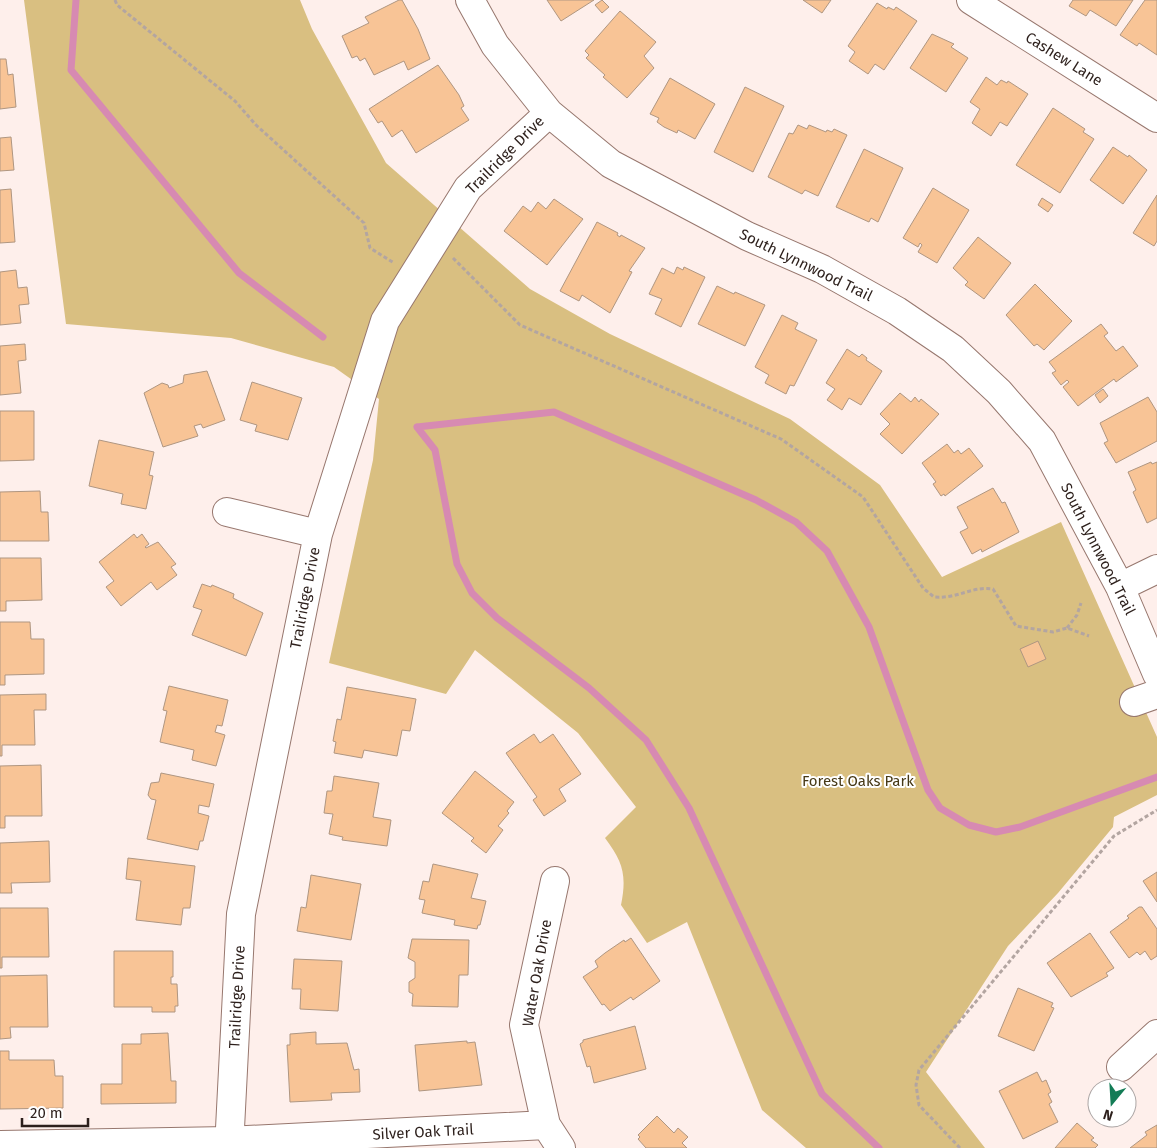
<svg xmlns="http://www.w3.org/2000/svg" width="1157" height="1148" font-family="'Fira Sans',sans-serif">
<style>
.green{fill:#d9bf81}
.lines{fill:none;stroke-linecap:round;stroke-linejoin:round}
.stream{stroke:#d78ab2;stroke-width:7}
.building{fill:#f8c496;stroke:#af9681}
.minor-casing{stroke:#97776e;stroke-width:30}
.path{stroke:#b3a5a1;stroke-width:3;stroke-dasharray:4 2.5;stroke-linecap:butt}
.minor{stroke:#fff;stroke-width:28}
.labels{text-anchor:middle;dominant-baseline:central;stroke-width:4;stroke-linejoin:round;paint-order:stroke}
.street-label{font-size:15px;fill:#2c1f1b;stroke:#fff}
.park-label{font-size:15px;fill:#473916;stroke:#fff}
</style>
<rect width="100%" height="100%" fill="#feefeb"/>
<path class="green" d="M24 0H300L312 29 386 163 530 289 610 334 790 419 880 485 942 577 1061 522 1157 737V795L1114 817 1113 827 1058 893 1008 946 926 1072 985 1148H806L762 1110 687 922 647 943 621 905C627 875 623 862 605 838L636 807 578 733 475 650 446 694 329 663 373 460 379 399 334 367 231 338 66 324Z"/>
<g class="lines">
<path class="stream" d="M76 0 71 70 239 273 323 337
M417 427 554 412 756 500 796 522 827 551 869 627 928 790 940 808 969 825 996 832 1020 827 1157 777
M417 427 435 450 457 564 472 593 497 618 589 688 646 740 689 808 822 1094 879 1148"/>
</g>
<path class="building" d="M399 0H402L418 29 430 59 408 70 404 61 374 75 365 58 360 61 357 56 352 58 342 36 369 23 365 17Z
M547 0H594L561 21Z
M602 0 609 7 602 13 595 5Z
M803 0H831L822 13Z
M1073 0H1133L1116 26 1090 10 1086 16 1069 6Z
M1145 0H1157V55L1139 43 1137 46 1120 35Z
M877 3 887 9 888 7 894 10 896 7 917 21 884 70 875 64 868 74 849 61 855 52 848 46Z
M620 11 656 42 644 56 654 68 627 98 603 77 605 75 586 58 589 55 585 51Z
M932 34 954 44 951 47 968 58 946 92 910 68Z
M0 59H6L8 75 13 74 16 107 0 109Z
M438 65 459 95 464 106 461 108 469 120 416 153 402 130 392 137 382 121 378 123 369 109Z
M986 77 997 85 1001 80 1007 83 1008 81 1028 94 1007 126 1000 122 991 136 972 123 980 109 970 102Z
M670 78 715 104 695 139 678 130 677 133 664 127 657 122 659 118 650 114Z
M745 87 784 106 753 172 714 152Z
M1053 108 1085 129 1083 132 1094 139 1060 193 1016 165Z
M798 125 807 129 809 125 826 132 827 130 832 132 834 129 847 135 818 196 805 190 802 194 768 177 789 133 793 134Z
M11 137 14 170 0 171V138Z
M1113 147 1128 157 1129 155 1147 170 1123 204 1090 180Z
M864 149 903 168 878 222 871 218 869 222 836 207Z
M933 188 969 210 937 263 918 252 922 245 920 243 918 247 903 238Z
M11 189 15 242 0 243V190Z
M1157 195V241L1154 246 1133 233Z
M1042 198 1053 205 1048 212 1038 205Z
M554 199 583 219 547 265 504 231 523 206 531 212 538 202 546 209Z
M597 222 618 233 617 235 620 237 621 235 645 248 629 271 632 272 610 313 582 295 579 301 560 291Z
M978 237 1011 263 984 299 965 285 968 282 953 268Z
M677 267 683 270 684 267 705 277 681 327 655 314 662 299 649 294 662 268 674 274Z
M16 270 18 288 27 287 29 304 19 305 21 323 0 325V272Z
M1035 284 1072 321 1044 350 1037 344 1034 346 1006 315Z
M717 286 734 294 735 292 765 305 745 346 698 324Z
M782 315 798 323 795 329 817 340 794 386 790 385 786 394 765 383 769 375 755 367Z
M1101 324 1108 333 1104 336 1116 351 1123 346 1138 366 1116 382 1114 379 1078 406 1063 387 1069 382 1067 380 1061 385 1052 373 1056 371 1049 362Z
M25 344 26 360 18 361 21 393 0 395V346Z
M847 349 859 357 862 354 867 358 866 360 882 371 861 405 849 398 842 410 827 400 835 389 826 383Z
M207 371 225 420 203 428 201 424 194 426 198 436 163 447 144 393 162 383 168 385 169 388 183 383 184 375Z
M252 382 302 398 288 440 255 431 257 425 240 420Z
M1103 389 1108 396 1100 403 1095 395Z
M900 393 911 402 915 397 919 402 921 399 939 414 902 454 880 434 890 424 880 414Z
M1148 397 1157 412V441L1116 463 1104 443 1108 441 1100 423Z
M0 411H34V460L0 461Z
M99 440 154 452 149 475 153 476 146 509 121 504 123 494 89 486Z
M947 444 954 453 958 450 961 454 969 448 983 466 945 496 944 494 941 496 933 484 936 482 922 463Z
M1151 462 1152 464 1157 462V518L1147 523 1133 492 1136 490 1128 472Z
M993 488 1002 503 1005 502 1019 532 982 552 981 549 972 554 960 532 968 528 957 507Z
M40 491 41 512H48L49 541H0V492Z
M134 534 137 538 142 534 149 544 145 547 146 548 158 542 176 564 171 567 177 575 157 590 151 582 121 606 106 587 114 581 99 562Z
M0 558H41L42 600 6 601V611H0Z
M202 584 211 587 212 585 234 594 233 598 263 613 246 656 192 635 202 610 193 607Z
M0 622H30L31 639H44V674L5 675V685H0Z
M1038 641 1046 659 1028 667 1020 649Z
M169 686 228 700 222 726 217 725 215 732 225 735 216 766 192 760 194 750 160 742 167 711 163 710Z
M347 687 416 699 410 731 402 730 397 756 364 750 362 758 334 753 336 742 333 741 337 719 341 720Z
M46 694V710H34L35 745H2V756H0V695Z
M534 734 540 743 553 734 581 774 559 789 566 801 544 816 533 800 537 797 506 753Z
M41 765 42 816H5V828H0V766Z
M475 771 514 802 507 811 509 813 498 826 503 830 486 853 471 841 474 838 442 813Z
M161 773 214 784 209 807 199 805 198 813 209 816 203 841H200L198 850 147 839 156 800 151 799 148 795 151 783 159 782Z
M334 776 379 783 373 817 391 820 387 846 342 840 343 837 329 834 333 814 324 813 327 791H332Z
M49 841 50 882 11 883 12 893H0V843Z
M128 858 195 866 190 908H183L181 925 136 920 141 881 126 879Z
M433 864 478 874 471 898 486 901 480 925H478L477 929 454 925 455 920 422 913 425 900 419 899 423 881 429 882Z
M1157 872V902L1143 881Z
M311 875 361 884 351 940 297 931 301 907 306 908Z
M1139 907H1142L1157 929V956L1151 960 1145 951 1140 955 1137 952 1129 958 1110 932 1129 918 1127 916Z
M0 908H48L49 957H2V968H0Z
M1090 933 1114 968 1106 973 1108 976 1071 997 1047 963Z
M631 938 660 981 633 1000 631 997 610 1011 604 1004 602 1005 583 977 598 967 595 961 605 953 624 940 625 942Z
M412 939 469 940 468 975H459L458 1007 412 1006 413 994 409 992V982L415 978V962L408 958Z
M114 951H173V977H171V984H177L178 1006H175V1012H152V1007H114Z
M294 959 342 961 338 1011 300 1009 301 989H292Z
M47 975 48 1027H10L11 1038 0 1039V976Z
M1018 988 1053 1003 1051 1007 1054 1008 1034 1051 998 1036Z
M635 1026 646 1069 594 1083 590 1066 587 1067 580 1044 583 1042V1040Z
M316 1032V1044L347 1043 354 1070 359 1069 360 1092 331 1093 332 1100 290 1102 287 1045H290V1034Z
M168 1033 171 1081H176V1103L101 1104V1084H122V1044H141V1034Z
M467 1041V1043L475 1042 482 1085 419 1091 415 1045Z
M0 1051H9V1060H54L55 1076H63V1108L0 1109Z
M1037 1072 1042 1082 1046 1080 1051 1092 1048 1094 1052 1102 1049 1104 1058 1122 1023 1139 999 1091Z
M657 1116 674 1133 678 1128 688 1137 682 1143 687 1148H646L638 1139 640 1137 638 1135Z
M1077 1123 1094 1138 1091 1140 1098 1145 1095 1148H1055Z
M1157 1125V1148H1130L1147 1135 1145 1132Z"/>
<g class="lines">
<defs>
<path id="minor" d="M470 0 495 45 549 113 611 164 747 236 822 269 897 311 953 349 999 392 1042 441 1120 587 1157 674
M971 0 1157 118
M227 512 318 534
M1120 587 1157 569
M1134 702 1157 694
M555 881 524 1025 546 1125 561 1148
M1121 1067 1157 1034
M0 1145 228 1141 546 1125
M229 1148 241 914 318 534 385 321 468 188 549 113"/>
</defs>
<use href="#minor" class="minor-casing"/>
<path class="path" d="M115 0 117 5 235 101 256 125 364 223 370 248 394 263
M453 258 520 325 781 439 863 497 923 588 934 597C958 599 971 586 993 589L1016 626 1053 632 1067 628 1089 636
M1067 628 1077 615 1081 603
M960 1148 919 1105 916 1085 919 1070 1114 836 1157 810"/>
<use href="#minor" class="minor"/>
</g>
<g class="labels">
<g class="street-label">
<text transform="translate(1064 59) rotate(32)">Cashew Lane</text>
<text transform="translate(505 155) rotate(-45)">Trailridge Drive</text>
<text transform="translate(806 265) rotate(26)">South Lynnwood Trail</text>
<text transform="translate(1098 549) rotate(63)">South Lynnwood Trail</text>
<text transform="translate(305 598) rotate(-79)">Trailridge Drive</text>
<text transform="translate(537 973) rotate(-80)">Water Oak Drive</text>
<text transform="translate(237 997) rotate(-87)">Trailridge Drive</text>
<text transform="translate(423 1132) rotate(-3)">Silver Oak Trail</text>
</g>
<g class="park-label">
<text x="858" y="781">Forest Oaks Park</text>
</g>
</g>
<g transform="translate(1112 1103) rotate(198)"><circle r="24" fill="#ffffff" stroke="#aba5a4"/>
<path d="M0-4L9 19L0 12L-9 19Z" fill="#137c56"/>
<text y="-8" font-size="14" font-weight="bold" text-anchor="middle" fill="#2c1f1b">N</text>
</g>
<path d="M22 1118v8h66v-8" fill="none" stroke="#2c1f1b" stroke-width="2.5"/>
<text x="30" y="1118" font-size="15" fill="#2c1f1b" stroke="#ffffff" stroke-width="4" paint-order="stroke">20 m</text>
</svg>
